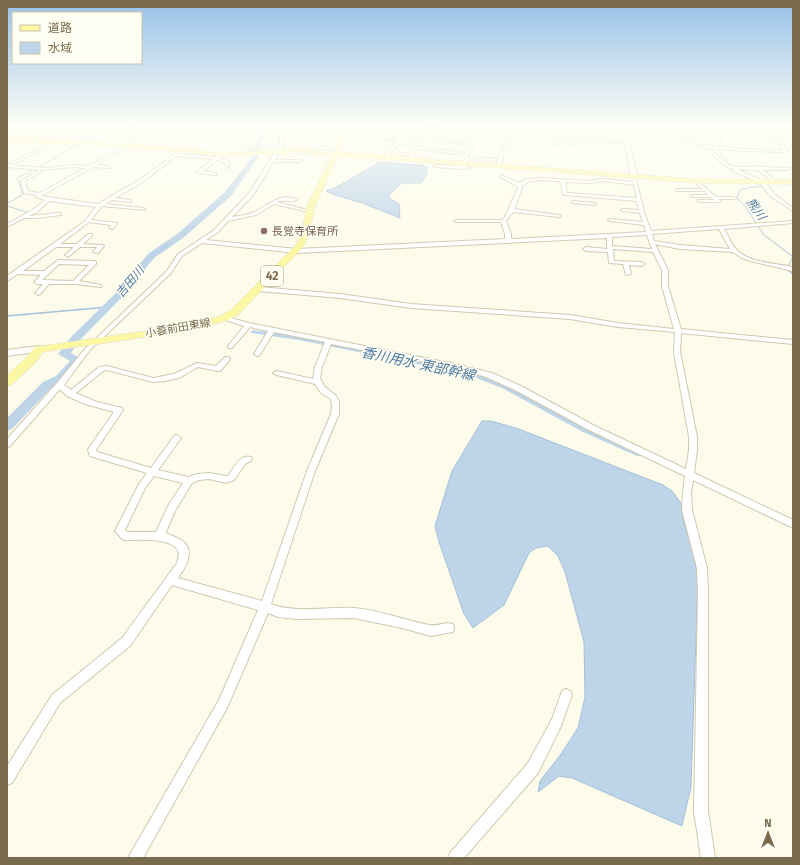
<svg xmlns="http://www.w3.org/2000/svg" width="800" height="865" font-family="'Fira Sans','Noto Sans JP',sans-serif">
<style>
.water{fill:#bed4e8;stroke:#a4c0da}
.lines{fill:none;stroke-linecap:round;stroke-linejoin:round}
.stream-far1{stroke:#a4c0da;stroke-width:1}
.stream{stroke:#a4c0da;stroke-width:1.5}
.canal{fill:#bed4e8;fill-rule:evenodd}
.river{fill:#bed4e8;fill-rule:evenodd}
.minor-casing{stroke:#d0c8af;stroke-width:2}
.tertiary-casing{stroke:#d0c8af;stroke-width:2}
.primary-casing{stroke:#dfdbd4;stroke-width:1}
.minor{fill:#fff;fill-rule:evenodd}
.tertiary{fill:#fff;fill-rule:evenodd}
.primary{fill:#fcf7a3;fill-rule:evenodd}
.education-dot{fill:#8d6e63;stroke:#fffef2;stroke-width:1.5}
.labels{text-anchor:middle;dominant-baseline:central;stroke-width:3;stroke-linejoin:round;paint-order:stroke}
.far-education-label{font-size:11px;fill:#785e54;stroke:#fffef2;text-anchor:start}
.far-street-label{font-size:11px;fill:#796b4c;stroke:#fffef2}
.far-water-label{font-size:12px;font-style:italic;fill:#4e79a3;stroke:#fffef2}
.shield{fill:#fffef2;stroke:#a1977e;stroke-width:1}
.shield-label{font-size:12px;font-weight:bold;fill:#796b4c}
.water-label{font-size:14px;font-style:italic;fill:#4e79a3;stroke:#fffef2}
</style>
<rect width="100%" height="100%" fill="#fdfceb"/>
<path class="water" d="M380 162 421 165 427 167V174L421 183H402L389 195V198L399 204 400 218 362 203 335 195 326 191 335 188Z
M482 421H491L516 428 663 485 672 491 681 503 683 520 692 546 698 577 691 787 682 826 572 778 559 776 538 792 540 781 561 754 578 728 585 697 584 642 565 572 558 556 548 546 536 548 529 553 504 605 473 628 464 614 439 542 435 526 452 471Z"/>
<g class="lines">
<path class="stream-far1" d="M724 127 719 147 720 153 727 159 730 169 735 171
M82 142 96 135 105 127
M40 167 78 144
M757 182 766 191
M761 186 741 189 737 198 745 206 763 234 793 257 787 269 789 271
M7 204 23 194 17 178 35 169
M7 206 27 212 22 216"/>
<path class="stream" d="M788 270 793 274
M7 316 108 307"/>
<path class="canal" d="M253 330 299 336 469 371 506 384 587 428 643 452 644 454 643 456H637L583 432 502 388 466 374 299 340 251 333V331Z"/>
<path class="river" d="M263 127H269L260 146 259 156 231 196 183 238 154 258 124 295 80 340 71 353 83 360 81 363 64 382 51 388 12 429 7 431V418L43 382 56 376 70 361 58 354 72 336 118 291 148 254 177 234 225 192 253 156 254 146Z"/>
<defs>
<path id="minor" d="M118 127 146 129 155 127 97 165 109 166 110 168 93 167 41 196 98 204 139 180 182 149 184 150 179 154 216 157 221 153H223V155L219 158 228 161 229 167 226 168 225 163 217 160 203 171 216 173V175L199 173 197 172 198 171 213 159 176 156 143 182 115 198 131 200V202L112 200 106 204 143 208 145 209V210L102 206 91 220 117 223V224L113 229 109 228 111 225 89 222 60 244H77L88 234H92V236L83 244 103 245 104 246 98 253 93 252 97 247H80L68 257 65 255 74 247H56L23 271H44L58 260 94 261 96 262V264L79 281 101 285V287L76 284H49L40 294 38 295 35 293 43 284H37L34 282 41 275 18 274 7 281V276L14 271 84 222 96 207 49 201 38 211 29 216 59 213H61V215L37 218H24L7 227V224L34 209 45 200 36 197 37 195 24 193 21 181 40 170 8 167 7 165 55 140 56 142 11 165 45 168 73 165 89 166 107 156 143 131ZM73 167 85 168 40 193 28 191 25 181 41 172 40 170ZM59 264 89 265 73 281 42 280Z
M280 127H284V145L275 160H300L302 161 300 162H273L254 194 232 217C239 216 247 215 254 212 268 206 281 191 297 200 291 203 284 199 277 202L311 211 309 212 274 204 256 215 228 221 218 232 206 240 297 249 505 239V234L501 222H456L454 221 456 220H502L505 217 518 188 517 186 500 177V175H501L519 183 527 179 541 178 589 181 605 179 633 182 632 176 635 175 644 212 651 231 793 221V223L724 229C728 235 730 242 735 248 747 263 775 263 793 267V271L750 261 742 258 733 252 680 249 655 244 668 270V286L681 329 793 340V344L681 333 680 352 697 437V450L694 473 793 520V528L693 480 691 493 692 510 707 568 708 592V811L715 858H701L694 811 698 592 697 568 682 510 683 493 685 476 589 430 515 390 486 377 460 369 331 344 322 367 320 378 324 386 336 396 339 401V414L315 471 271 604C297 614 327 606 354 608 379 610 404 620 429 625 437 627 445 621 453 624L454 628 453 632 431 636 402 628 354 618 296 619 278 617 268 613 227 708 143 858H128L219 700 258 610 172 585 130 646 60 703 12 783 7 785V766L52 695 122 638 177 563C178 559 180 554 178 551 173 537 137 540 125 540L122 539 115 531 139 484 147 473 90 456 88 450 89 448 114 412 85 404 67 396 60 389 10 446 7 447V439L57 383 85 349 167 271 178 254 214 230 250 192 279 146 249 149 247 148 280 144ZM541 180 560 181 563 194 565 195 637 201 639 210 623 209 621 210 623 211 640 213 643 222 610 219 608 220 610 221 644 225 646 232 511 239V234L506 221 513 212 559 217 561 216 559 215 514 209 522 188 521 186 530 181ZM605 181 634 185 637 198 567 193 565 182 589 183ZM719 229 730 249 680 245 654 241 652 234ZM647 235 652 249 612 246V237ZM607 238V249L586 247 583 249 586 251 608 252 609 263 623 264 626 275 631 274 629 265 642 266 645 264 642 262 614 261 613 249 653 252 662 270V286L674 329 618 323 570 315 411 304 340 294 259 287 256 289 259 291 340 298 411 308 570 319 618 327 675 332 674 352 689 437V450L686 469 595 426 521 386 492 373 460 365 249 323 224 316 222 317V319L244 326 228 346V348H232L250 327 268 331 254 354 257 356H259L274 332 325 342 315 367 313 379 277 371 273 373 277 375 315 384 321 393 331 399 332 406 331 414 307 471 262 601 178 578C185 568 195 553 184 542 179 538 172 536 166 533V532L175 511 192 483 199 480 209 479 226 483 234 480 246 463 251 461 252 459 251 457C240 454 234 468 228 476H226L209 473 198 474 188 477 158 470 181 438 177 435 174 436 151 468 97 452 96 450 123 410 122 408 97 402 76 393 103 371 107 370 153 382 165 381 179 378 198 367 218 371H220L229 361 230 359 229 357H225L216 366 197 363 174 374 153 378 107 366 99 367 71 390 64 385 89 351 171 273 182 256 202 243 297 253ZM154 476 183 483 168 506 156 532H127L125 530 145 488Z
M339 127H345L331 135 319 147 339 148 340 150 317 149 314 153H312C315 142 329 131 339 127Z
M367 127 435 128 509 133 510 127H514L512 133 627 142 625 143 512 135C509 147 501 154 501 166L499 167 497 166C497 154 506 147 508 135Z
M534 127 548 129 547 127H551L552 130 550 131 536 130Z
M590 127 611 129 613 130 611 131 592 130Z
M666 127C673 127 675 131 677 137L693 139 695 144 740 149 783 150 777 141 749 132 718 127 749 130 793 144V146L782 143 788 151 786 152 740 151 708 148 729 165 735 167H756L758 166 761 167 790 168 789 170H763L776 181V183H774L758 170 736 169 764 181 774 194 793 208V211L770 196 760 183 733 171 734 169 727 167 703 147 693 146 689 140 623 134 625 133 674 137 671 132Z
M788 127H793V130Z
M394 135 401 136 400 142 417 143 425 138 412 137 411 135H430L432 136 429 138 467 142 470 137H465V135H474L468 144 426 140 420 145 418 147 465 153 467 152 471 146H473L470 154 467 155 469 158 466 167 470 168 463 169 435 167 433 166 435 165 462 166 465 158 464 155 417 149 411 160H409L410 156 399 154 401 153 411 154 416 145 398 144 396 143 397 141 385 140 398 139V138L393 137Z
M553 143 571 144 573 145 571 146 552 145Z
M393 146 396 147 386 158H384V156Z
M477 157 495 159 497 160 495 161 479 159 476 165H474L475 158Z
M696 180 716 197H734L736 198 734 199H719L720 201 718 202H700L698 201V200H714L711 197H693L691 196 693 195H708L705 191H678L676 190 678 189H702L694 181Z
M574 201 594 203 596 204 594 205 572 203V202Z
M566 689 570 691 572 695 561 726 538 773 464 858H448L450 853 528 763 552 719 562 691Z"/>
<path id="tertiary" d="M623 127H627C628 144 635 159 637 176L634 178 631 176 624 139Z
M39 346 42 347V351L7 356V350Z"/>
<path id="primary" d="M346 127H352L340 152 696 179 793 180V184L696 183 338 156 315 206 309 235 303 247 239 314 228 320 194 330 43 352 34 364 11 385 7 386V375L26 358 35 347 193 324 220 316 231 310 295 246 301 235 307 206 332 155 301 153 222 156 127 147 7 142V138L127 143 222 152 301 149 334 152Z"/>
</defs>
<use href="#minor" class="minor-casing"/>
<use href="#tertiary" class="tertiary-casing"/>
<use href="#primary" class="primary-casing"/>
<use href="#minor" class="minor"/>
<use href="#tertiary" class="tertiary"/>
<use href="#primary" class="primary"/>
</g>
<linearGradient id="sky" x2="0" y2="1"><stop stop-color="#97c1e8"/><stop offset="0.51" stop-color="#fefef6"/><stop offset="1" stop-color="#fefef6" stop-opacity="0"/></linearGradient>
<rect width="800" height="248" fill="url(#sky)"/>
<circle class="education-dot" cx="264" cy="231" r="4"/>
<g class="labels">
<g class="far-education-label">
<text x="272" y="231">長覚寺保育所</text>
</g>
<g class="far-street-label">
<text transform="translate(178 328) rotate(-10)">小蓑前田東線</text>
</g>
<g class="far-water-label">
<text transform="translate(756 209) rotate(54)">熊川</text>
<text transform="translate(130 282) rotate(-50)">吉田川</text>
</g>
<rect class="shield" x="261" y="266" width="22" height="20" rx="3"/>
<g class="shield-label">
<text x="272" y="276">42</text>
</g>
<g class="water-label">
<text transform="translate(418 364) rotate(12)">香川用水 東部幹線</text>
</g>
</g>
<rect width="800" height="865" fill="none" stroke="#796b4c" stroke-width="16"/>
<rect x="12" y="12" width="130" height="52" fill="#fffef2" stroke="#c9c3b0"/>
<rect x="20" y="25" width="20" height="6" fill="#fcf7a3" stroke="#c9c3b0"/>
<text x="48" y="32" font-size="12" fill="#796b4c">道路</text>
<rect x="20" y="42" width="20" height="12" fill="#bed4e8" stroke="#c9c3b0"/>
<text x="48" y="52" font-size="12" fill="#796b4c">水域</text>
<g transform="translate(768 833)" stroke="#fffef2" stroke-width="3" paint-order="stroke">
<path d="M0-3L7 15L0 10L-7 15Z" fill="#796b4c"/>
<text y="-6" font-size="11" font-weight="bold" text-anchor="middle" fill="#796b4c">N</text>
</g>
</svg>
